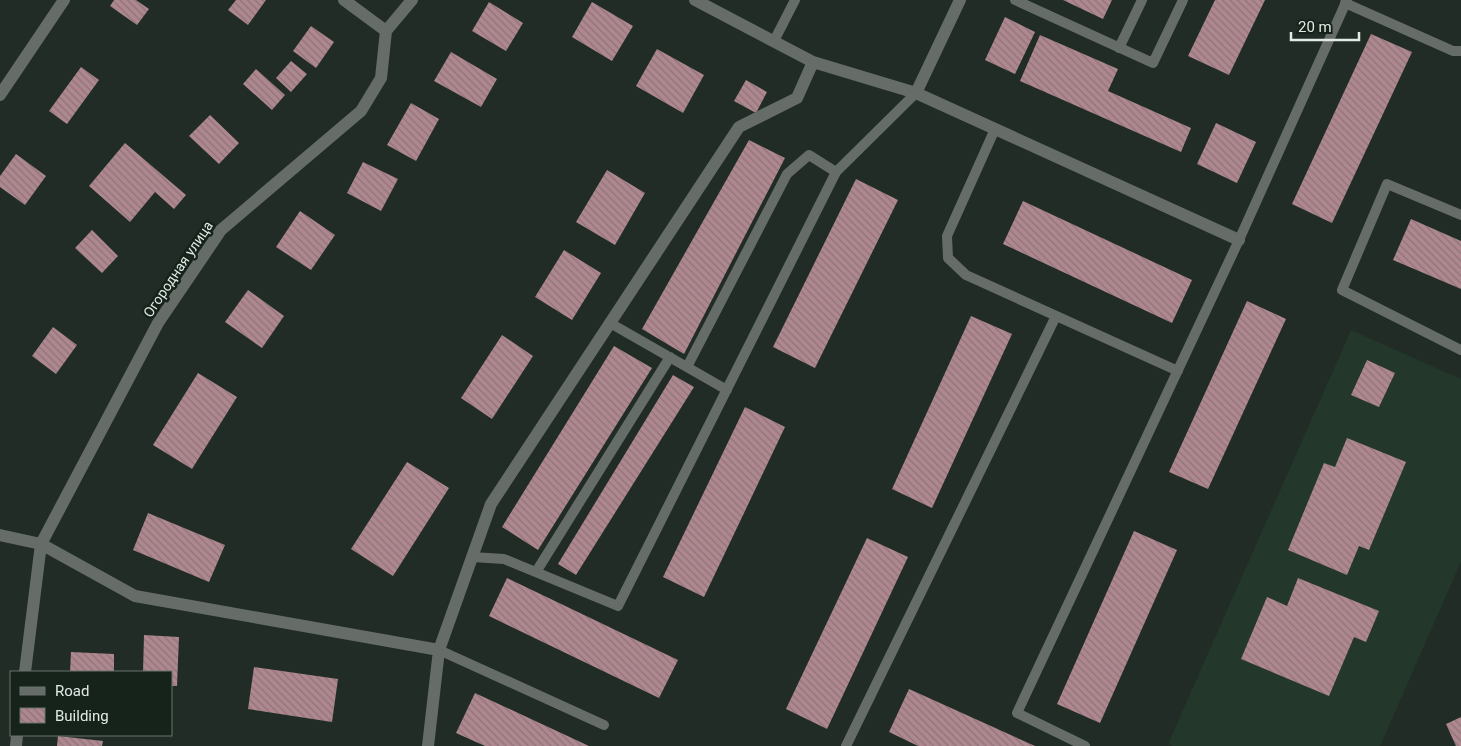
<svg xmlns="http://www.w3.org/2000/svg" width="1461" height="746" font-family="Roboto,sans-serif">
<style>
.built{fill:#23372b}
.building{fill:url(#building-back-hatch)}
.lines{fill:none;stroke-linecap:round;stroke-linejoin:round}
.service{stroke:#666d69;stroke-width:10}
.minor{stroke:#666d69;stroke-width:12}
.labels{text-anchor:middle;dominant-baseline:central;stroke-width:5;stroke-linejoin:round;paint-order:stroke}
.street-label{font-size:14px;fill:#e2eae5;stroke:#16231b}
</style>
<defs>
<pattern id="building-back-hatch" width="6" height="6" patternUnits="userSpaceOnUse" patternTransform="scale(1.25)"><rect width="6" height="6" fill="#ae878f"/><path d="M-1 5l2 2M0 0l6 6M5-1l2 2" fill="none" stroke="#8e7479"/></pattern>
</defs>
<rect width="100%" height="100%" fill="#202c25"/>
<path class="built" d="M1351 330 1461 379V562L1380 746H1173L1168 744Z"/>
<path class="building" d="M114 0H136L149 9 137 25 110 6Z
M236 0H266L248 25 228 10Z
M1063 0H1112L1103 19Z
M1215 0H1265L1229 75 1188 56Z
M489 2 523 23 506 51 472 31Z
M592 2 633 26 612 61 572 37Z
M1005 17 1035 32 1015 74 985 60Z
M311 26 334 42 316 68 293 51Z
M1371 34 1412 52 1332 223 1292 204Z
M1040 35 1118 69 1108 91 1191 128 1181 152 1020 81Z
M657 49 704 75 683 113 636 86Z
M451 52 497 79 481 107 434 81Z
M291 61 307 74 291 92 276 78Z
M81 67 99 80 67 124 49 111Z
M256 69 285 95 272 110 243 84Z
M746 80 767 92 756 113 734 101Z
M411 103 439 119 416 161 387 145Z
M210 115 239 143 219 164 189 136Z
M1216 123 1256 142 1237 183 1197 164Z
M749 140 785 158 684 354 642 329Z
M125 143 186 195 174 209 155 192 130 222 89 186Z
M16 154 46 176 25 205 0 187V176Z
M363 162 398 179 381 211 347 193Z
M607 170 645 193 615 245 576 222Z
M856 179 898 200 815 368 773 347Z
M1023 201 1192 280 1172 323 1003 244Z
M300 211 335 235 311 270 276 247Z
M1411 219 1461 241V289L1393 260Z
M92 230 118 256 102 273 75 248Z
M564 250 601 273 572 320 535 297Z
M248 290 284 316 262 348 225 322Z
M1247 301 1286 319 1208 489 1169 472Z
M971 316 1012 334 932 508 892 489Z
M53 327 77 345 56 374 32 356Z
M502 335 533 356 492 419 461 398Z
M614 346 652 368 538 550 502 527Z
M1367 360 1395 373 1379 407 1351 395Z
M198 373 237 397 192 469 153 445Z
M673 375 694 387 576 575 558 564Z
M745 407 785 427 704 597 663 577Z
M1347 438 1406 462 1369 550 1359 546 1347 575 1288 550 1324 463 1335 467Z
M407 462 449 488 393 576 351 549Z
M148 513 225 545 209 582 133 550Z
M1134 531 1177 550 1100 723 1057 704Z
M867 538 908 557 827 729 786 709Z
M507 578 678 660 659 698 489 616Z
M1298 578 1379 611 1366 642 1354 637 1329 696 1241 659 1267 597 1287 606Z
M144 635 179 637 177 686H171V672H143Z
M71 652 114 654V672H70Z
M254 667 338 679 332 722 248 709Z
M909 689 1035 746H918L889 732Z
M475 693 589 746H485L456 733Z
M1461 717V746H1456L1446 724Z
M58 736 103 741 102 746H57Z"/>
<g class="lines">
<path class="service" d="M1015 0 1153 63 1183 0
M1345 3 1453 51H1461
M774 41 795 0
M1119 48 1142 0
M995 129 947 236 948 258 966 275 1178 371
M1461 215 1387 184 1342 290 1461 350
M610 323 727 390
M687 367 787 174 809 155 836 172
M472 557 504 559 618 606 836 172 916 93
M536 572 670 357
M439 650 604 725
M846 746 1056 316
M1085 746 1017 713 1239 240 1347 0"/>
<path class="minor" d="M344 0 386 31
M695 0 813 62 916 93 1239 240
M916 93 960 0
M0 95 64 0
M0 535 41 544 135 596 439 650
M25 672 41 544 158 323 221 230 361 111 381 78 386 31 412 0
M16 746 17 735
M428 746 439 650 491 504 739 127 797 98 813 62"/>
</g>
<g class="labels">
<g class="street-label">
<text transform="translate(178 269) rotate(-56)">Огородная улица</text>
</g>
</g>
<rect x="10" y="671" width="162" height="65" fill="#16231b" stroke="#68736c"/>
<rect x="20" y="687" width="25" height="8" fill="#666d69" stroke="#68736c"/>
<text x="55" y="696" font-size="15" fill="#e2eae5">Road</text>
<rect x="20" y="708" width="25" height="15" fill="url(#building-back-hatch)" stroke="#68736c"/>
<text x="55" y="721" font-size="15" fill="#e2eae5">Building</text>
<path d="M1291 32v8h68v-8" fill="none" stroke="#e2eae5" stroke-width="2.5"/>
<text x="1298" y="32" font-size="15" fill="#e2eae5" stroke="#16231b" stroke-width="4" paint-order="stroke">20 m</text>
</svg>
